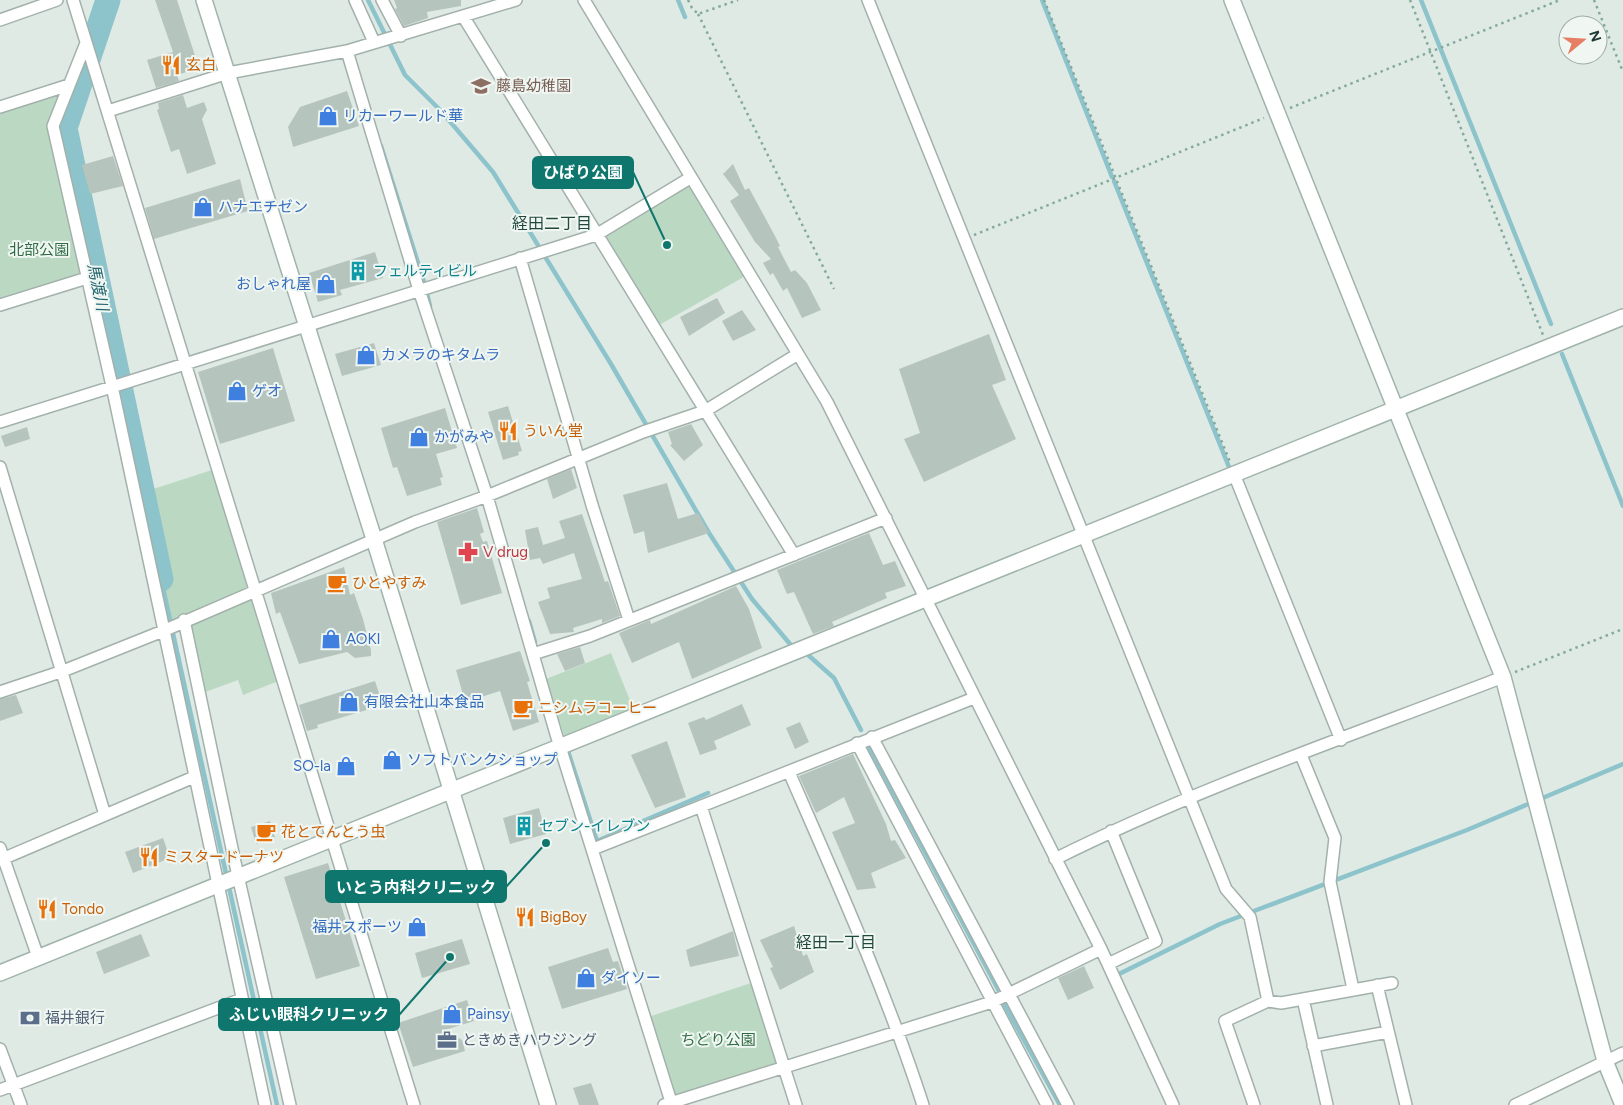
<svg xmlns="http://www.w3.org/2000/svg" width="1623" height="1105" font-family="Figtree,'Noto Sans JP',sans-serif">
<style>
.green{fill:#bbd9c2}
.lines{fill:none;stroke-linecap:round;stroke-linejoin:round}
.stream{stroke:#8dc3ca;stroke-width:4.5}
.river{stroke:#8dc3ca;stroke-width:25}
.building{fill:#b6c4be}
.street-casing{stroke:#a3b1ac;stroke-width:14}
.secondary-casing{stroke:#a0b4ac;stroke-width:18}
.path{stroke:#83aa9d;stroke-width:2.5;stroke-dasharray:2.5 4;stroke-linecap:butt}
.street{stroke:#fff;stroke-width:11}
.secondary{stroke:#fff;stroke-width:15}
.labels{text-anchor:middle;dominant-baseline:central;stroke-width:4;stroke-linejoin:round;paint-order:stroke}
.food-label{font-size:15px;fill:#c56008;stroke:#f0f7f3;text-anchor:start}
.education-label{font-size:15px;fill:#785e54;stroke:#f0f7f3;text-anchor:start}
.shop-label{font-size:15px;fill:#366cbe;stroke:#f0f7f3;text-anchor:start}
.park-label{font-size:15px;fill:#316b45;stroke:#f0f7f3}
.culture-label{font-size:15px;fill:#0d838f;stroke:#f0f7f3;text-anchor:start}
.health-label{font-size:15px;fill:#be3a42;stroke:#f0f7f3;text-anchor:start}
.service-label{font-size:15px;fill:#4e5e75;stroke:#f0f7f3;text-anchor:start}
.neighbourhood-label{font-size:16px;fill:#20483d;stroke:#f0f7f3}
.water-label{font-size:16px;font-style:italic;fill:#22656e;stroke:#f0f7f3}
.leader{fill:none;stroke:#0f766e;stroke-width:2}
.callout-dot{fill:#0f766e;stroke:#f0f7f3;stroke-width:2}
.callout{fill:#0f766e;stroke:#0f766e;stroke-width:2}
.callout-label{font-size:16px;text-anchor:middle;font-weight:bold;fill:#fff}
</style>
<rect width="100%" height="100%" fill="#e0eae5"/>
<path class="green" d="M67 87 52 126 84 276 0 303V108Z
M690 178 749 274 654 328 596 235Z
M215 469 281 680 243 695 238 680 200 694 185 622 171 626 147 491Z
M611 653 635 713 566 741 546 679Z
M751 983 778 1068 675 1100 648 1017Z"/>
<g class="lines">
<path class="stream" d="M368 0 405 75 441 111 493 172 611 364 709 533 752 599 790 644
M678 0 685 17
M1042 0 1112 177
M1421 0 1551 324
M381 146 425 285 430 306
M1114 181 1231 472
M1562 354 1623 506
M161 579 277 1105
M529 621 535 642
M807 654 834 678 861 730
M868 745 999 991
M567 748 597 841 708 793
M1119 974 1220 924 1467 830 1623 764
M1004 1004 1060 1105"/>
<path class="river" d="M108 0 65 128 161 579"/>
</g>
<path class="building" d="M155 0H177L199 68 177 75 179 81 156 88 147 60 173 52Z
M394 0H461V6L427 12 428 18 404 26 395 9 397 8Z
M347 91 359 126 293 147 288 127 300 107Z
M183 95 187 108 204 102 207 110 202 119 216 164 187 174 179 149 171 152 157 110 159 109 158 103Z
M113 156 123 186 90 194 82 165Z
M733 164 745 190 749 188 775 236 780 246 778 247 791 272 795 270 807 283 821 310 802 318 787 288 783 291 773 273 770 275 763 263 771 259 755 242 730 201 739 195 723 174Z
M240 179 248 211 154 239 145 208Z
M375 252 383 278 340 290 342 295 318 302 309 273Z
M717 298 725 313 689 336 680 317Z
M742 310 756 330 733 341 722 321Z
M989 334 1006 380 992 385 1016 439 924 482 904 439 920 433 899 369Z
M374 343 381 365 342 376 335 354Z
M273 348 295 421 220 444 198 372Z
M508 406 522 451 518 452 519 455 503 460 488 412Z
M445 408 457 448 436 454 443 477 440 478 442 485 407 496 397 467 393 468 381 428Z
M691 424 703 445 684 461 670 445 672 444 668 432Z
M27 427 30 439 5 447 1 436Z
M571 469 577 488 553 499 547 479Z
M667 483 678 519 698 513 709 533 648 553 644 531 634 534 623 495Z
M477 508 484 532 480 534 483 542 487 541 502 593 461 605 437 522Z
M582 514 605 582 608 581 620 616 602 623V619L573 628 574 632 550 634 538 602 550 598 547 588 582 579 574 553 543 564 540 558 530 560 525 530 538 527 543 545 565 538 559 521Z
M869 533 883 565 895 561 906 586 885 593 887 598 832 622 834 626 813 634 794 592 787 594 777 570Z
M344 567 350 595 354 593 363 619 371 650V656L355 658 347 652 299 664 280 612 276 614 271 593Z
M736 586 749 609 762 648 692 679 679 642 632 663 619 633 650 620 651 624Z
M580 647 585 663 565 671 557 654Z
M520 651 530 681 527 682 539 722 513 731 500 691 465 702 456 670Z
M375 681 383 705 317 725 318 728 307 731 299 705Z
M16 695 23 713 0 721V699Z
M742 704 751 725 714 741 717 749 700 755 688 723 704 717 706 720Z
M800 722 809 742 795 749 786 728Z
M667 741 686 797 655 808 631 755Z
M853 754 886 824 891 841 895 840 906 858 871 873 876 888 857 890 832 832 855 823 844 797 816 813 799 776Z
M539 808 546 834 510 844 503 818Z
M270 821 275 838 256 844 251 827Z
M163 838 170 858 133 873 125 852Z
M328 863 360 966 316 979 284 877Z
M794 926 803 956 807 954 814 972 780 990 770 968 773 967 760 940Z
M733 931 739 956 690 967 686 950Z
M141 934 150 956 104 974 96 952Z
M462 939 470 964 422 978 415 953Z
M608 948 613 962 618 961 627 989 562 1009 548 967Z
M1084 966 1094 988 1068 1000 1058 978Z
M467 1000 474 1021 445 1030 462 1040 465 1051 413 1067 398 1023Z
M591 1083 599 1105H579L573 1088Z"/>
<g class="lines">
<defs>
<path id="street" d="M73 0 414 1105
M355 0 374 42
M382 0 401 36
M584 0 827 402 1101 949 1173 1105
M868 0 1226 889 1250 917 1268 1001
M463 16 794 555
M0 20 57 0
M86 43 53 126 112 386 265 1105
M347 51 419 290 487 496 556 734 672 1105
M0 107 69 85
M108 111 228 73 347 51 516 0
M520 258 592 505 629 620
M0 305 87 278
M0 422 596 235 690 178
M0 467 105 815
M1234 474 1341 740
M184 620 234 858 290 1105
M533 654 590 636 886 518
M0 692 63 671 163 631 415 522 487 496 643 432 705 411 798 354
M872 737 1068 1105
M857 743 1047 1105
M1301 755 1335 838 1330 882 1353 989
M789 772C837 882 886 991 923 1105
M701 806 796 1105
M0 848 38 957
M593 849 974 698
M1055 859C1199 787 1353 735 1503 677
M0 860 194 777
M1108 964 1156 941 1111 831
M1377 985 1406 1105
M1303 999 1327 1105
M1313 1046 1388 1032
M0 1049 21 1105
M0 1090 242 999
M664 1105 992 1002 1101 949
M1254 1105 1225 1021 1268 1001 1281 1003 1392 983
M1515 1105 1623 1053"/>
<path id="secondary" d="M204 0 374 539 548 1105
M1232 0 1503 677 1605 1061 1623 1105
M0 973 1623 317"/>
</defs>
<use href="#street" class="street-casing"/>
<use href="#secondary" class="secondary-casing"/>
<path class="path" d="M688 0 692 8 698 14 738 0
M1044 0 1230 462
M1410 0 1543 335
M1594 0 1623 72
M698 14 834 289
M1290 108 1560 0
M974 235 1264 118
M1515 672 1623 629"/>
<use href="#street" class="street"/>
<use href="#secondary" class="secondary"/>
</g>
<defs>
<symbol id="restaurant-bare" viewBox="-9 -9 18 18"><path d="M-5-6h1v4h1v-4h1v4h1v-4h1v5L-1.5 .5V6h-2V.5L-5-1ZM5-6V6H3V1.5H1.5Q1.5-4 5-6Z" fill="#e8710a" stroke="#f0f7f3" stroke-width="2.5" paint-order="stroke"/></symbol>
<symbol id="school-bare" viewBox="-9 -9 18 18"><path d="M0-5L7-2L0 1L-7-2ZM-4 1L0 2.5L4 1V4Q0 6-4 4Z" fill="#8d6e63" stroke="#f0f7f3" stroke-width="2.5" paint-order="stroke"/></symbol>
<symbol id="shop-bare" viewBox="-9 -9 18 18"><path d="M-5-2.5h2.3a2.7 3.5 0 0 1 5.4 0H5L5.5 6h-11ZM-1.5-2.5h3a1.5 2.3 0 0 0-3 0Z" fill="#3f7fe0" stroke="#f0f7f3" stroke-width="2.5" paint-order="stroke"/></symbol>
<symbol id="building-bare" viewBox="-9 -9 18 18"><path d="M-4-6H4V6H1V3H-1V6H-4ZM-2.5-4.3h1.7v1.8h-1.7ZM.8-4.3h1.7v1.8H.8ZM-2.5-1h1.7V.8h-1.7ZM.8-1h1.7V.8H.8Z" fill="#0f9aa8" stroke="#f0f7f3" stroke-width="2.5" paint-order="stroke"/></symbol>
<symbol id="pharmacy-bare" viewBox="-9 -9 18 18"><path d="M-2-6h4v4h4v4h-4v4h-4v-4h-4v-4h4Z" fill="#e0444e" stroke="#f0f7f3" stroke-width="2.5" paint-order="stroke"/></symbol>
<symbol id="cafe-bare" viewBox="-9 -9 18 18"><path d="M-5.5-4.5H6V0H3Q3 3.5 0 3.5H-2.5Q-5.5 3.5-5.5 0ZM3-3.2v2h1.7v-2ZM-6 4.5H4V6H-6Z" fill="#e8710a" stroke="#f0f7f3" stroke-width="2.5" paint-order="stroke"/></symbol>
<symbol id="bank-bare" viewBox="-9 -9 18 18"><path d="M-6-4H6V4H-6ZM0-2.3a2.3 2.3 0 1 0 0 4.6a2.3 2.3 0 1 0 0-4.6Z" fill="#5c6f8a" stroke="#f0f7f3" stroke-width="2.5" paint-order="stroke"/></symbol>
<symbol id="office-bare" viewBox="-9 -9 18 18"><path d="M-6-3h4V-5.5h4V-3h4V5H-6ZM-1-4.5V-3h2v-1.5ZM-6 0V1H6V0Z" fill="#5c6f8a" stroke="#f0f7f3" stroke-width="2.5" paint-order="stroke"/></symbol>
</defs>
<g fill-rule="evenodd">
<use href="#restaurant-bare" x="157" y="51" width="28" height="28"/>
<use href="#school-bare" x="467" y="72" width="28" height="28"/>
<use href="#shop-bare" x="314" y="102" width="28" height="28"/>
<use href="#shop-bare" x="189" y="193" width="28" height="28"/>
<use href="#building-bare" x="344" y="257" width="28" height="28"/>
<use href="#shop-bare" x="312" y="270" width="28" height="28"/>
<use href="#shop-bare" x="352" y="341" width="28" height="28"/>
<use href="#shop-bare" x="223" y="377" width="28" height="28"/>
<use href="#restaurant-bare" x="494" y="417" width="28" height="28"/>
<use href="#shop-bare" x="405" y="423" width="28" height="28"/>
<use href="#pharmacy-bare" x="454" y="538" width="28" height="28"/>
<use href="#cafe-bare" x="323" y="569" width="28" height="28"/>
<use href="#shop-bare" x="317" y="625" width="28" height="28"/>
<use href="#shop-bare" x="335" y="688" width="28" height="28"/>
<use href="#cafe-bare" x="509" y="694" width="28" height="28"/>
<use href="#shop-bare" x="378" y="746" width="28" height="28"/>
<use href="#shop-bare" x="332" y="752" width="28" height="28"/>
<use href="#building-bare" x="510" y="812" width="28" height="28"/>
<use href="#cafe-bare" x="252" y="818" width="28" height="28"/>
<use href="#restaurant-bare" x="135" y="843" width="28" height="28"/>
<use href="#restaurant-bare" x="33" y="895" width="28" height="28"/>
<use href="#restaurant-bare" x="511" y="903" width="28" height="28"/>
<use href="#shop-bare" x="403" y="913" width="28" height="28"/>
<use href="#shop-bare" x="572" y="964" width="28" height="28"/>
<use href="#shop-bare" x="438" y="1000" width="28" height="28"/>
<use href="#bank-bare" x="16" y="1004" width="28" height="28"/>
<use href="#office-bare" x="433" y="1026" width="28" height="28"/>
</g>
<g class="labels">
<g class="food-label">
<text x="186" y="65">玄白</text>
<text x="523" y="431">ういん堂</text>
<text x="352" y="583">ひとやすみ</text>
<text x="538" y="708">ニシムラコーヒー</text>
<text x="281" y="832">花とてんとう虫</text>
<text x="164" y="857">ミスタードーナツ</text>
<text x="62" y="909">Tondo</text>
<text x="540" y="917">BigBoy</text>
</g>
<g class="education-label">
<text x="496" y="86">藤島幼稚園</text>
</g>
<g class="shop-label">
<text x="343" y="116">リカーワールド華</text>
<text x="218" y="207">ハナエチゼン</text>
<text x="311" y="284" text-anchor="end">おしゃれ屋</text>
<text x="381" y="355">カメラのキタムラ</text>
<text x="252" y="391">ゲオ</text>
<text x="434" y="437">かがみや</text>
<text x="346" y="639">AOKI</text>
<text x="364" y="702">有限会社山本食品</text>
<text x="407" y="760">ソフトバンクショップ</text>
<text x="331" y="766" text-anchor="end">SO-la</text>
<text x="402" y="927" text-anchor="end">福井スポーツ</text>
<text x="601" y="978">ダイソー</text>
<text x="467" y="1014">Painsy</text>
</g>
<g class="park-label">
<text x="39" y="250">北部公園</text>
<text x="718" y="1040">ちどり公園</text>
</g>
<g class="culture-label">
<text x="373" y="271">フェルティビル</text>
<text x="539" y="826">セブン-イレブン</text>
</g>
<g class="health-label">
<text x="483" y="552">V drug</text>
</g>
<g class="service-label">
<text x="45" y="1018">福井銀行</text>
<text x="462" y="1040">ときめきハウジング</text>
</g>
<g class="neighbourhood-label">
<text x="552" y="223">経田二丁目</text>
<text x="836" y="942">経田一丁目</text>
</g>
<g class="water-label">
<text transform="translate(98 287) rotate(78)">馬渡川</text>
</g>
</g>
<path class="leader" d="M667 245L633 172M546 843L506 887M450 957L399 1015"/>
<g class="callout-dot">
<circle cx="667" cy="245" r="5"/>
<circle cx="546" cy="843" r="5"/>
<circle cx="450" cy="957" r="5"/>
</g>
<g class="callout">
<rect x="533" y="157" width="100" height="31" rx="5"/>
<rect x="326" y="871" width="180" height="31" rx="5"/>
<rect x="219" y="999" width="180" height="31" rx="5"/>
</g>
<g class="callout-label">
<text x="583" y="178">ひばり公園</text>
<text x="416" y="893">いとう内科クリニック</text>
<text x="309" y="1020">ふじい眼科クリニック</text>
</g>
<g transform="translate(1583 40) rotate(72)"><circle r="24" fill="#f0f7f3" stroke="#9eaba6"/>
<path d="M0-4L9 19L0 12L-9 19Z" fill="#e57e63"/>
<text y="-8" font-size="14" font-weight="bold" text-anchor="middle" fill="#223832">N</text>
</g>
</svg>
